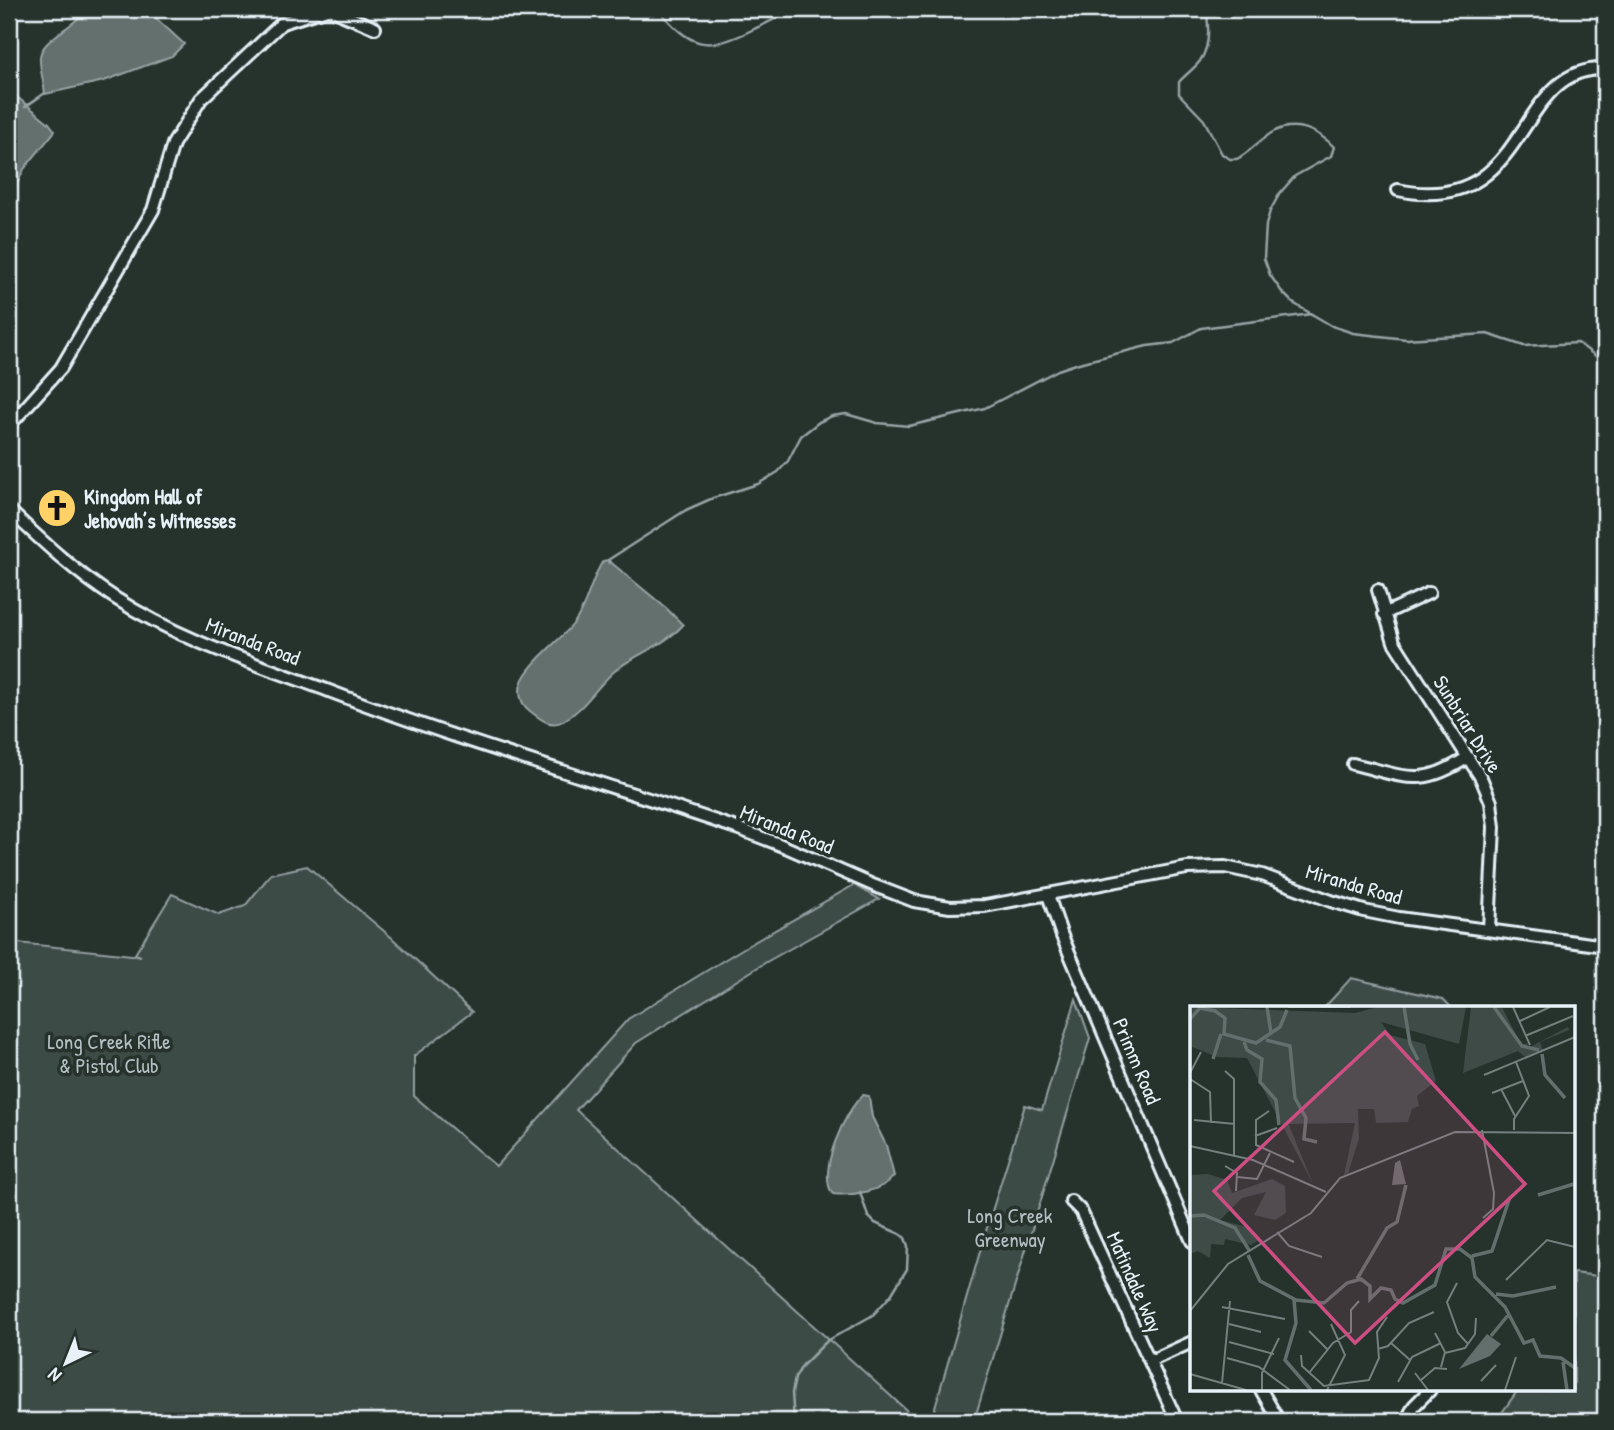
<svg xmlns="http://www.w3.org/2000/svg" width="1614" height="1430" font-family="'Patrick Hand',sans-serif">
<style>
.green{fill:#3e4b47;stroke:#939ea0;stroke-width:2}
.water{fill:#636f6d;stroke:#98a3a5;stroke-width:2}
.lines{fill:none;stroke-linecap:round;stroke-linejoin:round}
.stream{stroke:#98a3a5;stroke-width:2.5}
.minor-casing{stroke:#e8f1f8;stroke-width:16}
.minor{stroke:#26332d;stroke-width:10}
.labels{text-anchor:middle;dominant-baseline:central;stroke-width:7;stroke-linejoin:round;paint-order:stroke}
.poi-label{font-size:21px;font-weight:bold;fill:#e8f1f8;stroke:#26332d;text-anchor:start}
.street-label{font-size:21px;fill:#e8f1f8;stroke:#26332d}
.park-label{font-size:21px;fill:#b5bfc3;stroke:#26332d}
.inset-river{fill:none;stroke:#636f6d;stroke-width:3.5}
.inset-road{fill:none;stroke:#747f7e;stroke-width:2}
.view{fill:#cc4e82;fill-opacity:0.15;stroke:#cc4e82;stroke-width:3.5}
.inset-edge{fill:none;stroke:#e8f1f8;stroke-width:3.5}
</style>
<rect width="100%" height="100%" fill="#26332d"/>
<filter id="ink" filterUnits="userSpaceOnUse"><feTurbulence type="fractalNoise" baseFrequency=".0143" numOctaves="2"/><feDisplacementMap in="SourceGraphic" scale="14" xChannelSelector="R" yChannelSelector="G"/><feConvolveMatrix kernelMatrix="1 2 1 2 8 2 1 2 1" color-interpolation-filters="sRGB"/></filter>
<g filter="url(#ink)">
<path class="green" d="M307 866 391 937 472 1012 414 1056V1096L496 1166 628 1019 742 949 854 885 879 899 768 961 636 1043 576 1110 915 1418 912 1421H9V942L141 956 135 954 172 894 219 915 245 906 271 874Z
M1351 978 1443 999 1452 1008H1324Z
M1076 999 1090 1038 974 1421H931L988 1224 1025 1105 1042 1110Z
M1574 1273 1605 1277V1421H1496L1518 1390H1574Z"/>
<path class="water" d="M87 9H146L184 44 172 56 104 81 45 94C44 82 40 71 40 60 38 40 74 28 87 9Z
M11 94 16 96 49 123 55 131 24 169 9 201V96Z
M608 560 666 608 683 625C665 645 638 653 617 669 597 685 585 709 563 721 551 728 540 719 530 711 521 704 518 696 521 684 528 663 560 641 574 623 588 605 590 580 603 561Z
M863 1095 869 1096 872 1117 886 1145 894 1176C882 1192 851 1196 833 1194 816 1174 845 1110 863 1095Z"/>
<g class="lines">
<path class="stream" d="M658 9C690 47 706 53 752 30 766 23 778 19 790 9
M1206 9C1209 25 1210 47 1200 61 1194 69 1186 74 1179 82V94L1204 120 1222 154 1230 159H1237C1250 152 1259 140 1273 132 1295 120 1318 130 1334 147L1331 156 1295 176 1280 193 1270 211 1266 225 1264 258 1270 275 1282 292 1293 303 1332 326 1353 333 1406 339 1487 334 1524 346 1578 343 1605 363
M25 107 45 93
M609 563 608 560 686 510 713 498 758 484 778 472 788 461 801 436 819 422 832 416 846 414 877 423 909 426 985 408 1058 370 1079 363 1147 346 1173 343 1201 328 1312 314
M794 1421 792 1393 795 1378 802 1366 827 1341 873 1315 891 1295 907 1269 908 1246 905 1238 900 1234 875 1223 868 1216 860 1192"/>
<defs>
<path id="minor" d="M329 9 375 28
M1398 190C1533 218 1512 65 1605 69
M9 426 61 368 153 210 173 144 201 99 282 23 327 9
M9 510C43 542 76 573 115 598 181 641 257 664 329 691 465 743 605 783 742 830L781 845 875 886 914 901 950 907 985 906 1187 868 1225 867 1262 875 1331 901 1364 911 1399 918 1605 946
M1378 590 1394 642 1481 778 1491 802 1494 827 1489 929
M1384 614 1429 593
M1353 764C1405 776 1420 789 1468 757
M1048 895 1062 936 1192 1241
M1071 1201 1081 1211 1177 1421
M1150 1361 1192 1342
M1261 1390 1279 1421
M1406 1421 1414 1406 1430 1390"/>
</defs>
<use href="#minor" class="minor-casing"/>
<use href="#minor" class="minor"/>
</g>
</g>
<defs>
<symbol id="church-disc" viewBox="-11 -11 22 22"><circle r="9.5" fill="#ffd166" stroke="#26332d"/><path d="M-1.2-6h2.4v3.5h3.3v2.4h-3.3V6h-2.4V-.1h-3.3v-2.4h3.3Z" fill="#111"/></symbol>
</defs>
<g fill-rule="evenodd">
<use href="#church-disc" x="35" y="486" width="44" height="44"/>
</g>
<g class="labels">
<g class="poi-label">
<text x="84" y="496">Kingdom Hall of<tspan x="84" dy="24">Jehovah’s Witnesses</tspan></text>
</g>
<g class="street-label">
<text transform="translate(253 641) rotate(21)">Miranda Road</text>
<text transform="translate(1468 724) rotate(58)">Sunbriar Drive</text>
<text transform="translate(787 829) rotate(22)">Miranda Road</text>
<text transform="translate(1354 884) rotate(16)">Miranda Road</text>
<text transform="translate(1137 1061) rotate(67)">Primm Road</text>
<text transform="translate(1135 1282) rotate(66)">Matindale Way</text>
</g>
<g class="park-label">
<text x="109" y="1041">Long Creek Rifle<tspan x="109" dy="24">&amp; Pistol Club</tspan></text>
<text x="1010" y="1215">Long Creek<tspan x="1010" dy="24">Greenway</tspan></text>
</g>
</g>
<g transform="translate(1190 1006)">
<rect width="385" height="385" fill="#26332d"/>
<path d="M0 1 165 7 188 1H276L269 38 191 16 200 29 235 38 246 75 227 90 229 100 222 103 218 116 186 117 184 103H168L169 132 158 168 154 169 165 117 99 118 97 114 123 178 57 52 27 51 0 40ZM281 1H312L331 39 337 37 338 42 378 21 379 24 350 36 353 44 335 51 328 45 273 67ZM18 168 37 174 42 187 82 173 95 180 96 207 85 214 64 209 76 186 52 192 30 214 57 221 69 234 61 239 35 233 34 239 21 238 20 252 8 245 0 248V169Z" fill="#3e4b47"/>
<path d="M210 154 216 178 202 179 205 157ZM297 328 311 338 300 350 269 363Z" fill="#636f6d"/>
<path class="inset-river" d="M77 1 81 27M214 1 220 38 228 54M304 1 332 40 349 44M0 13 10 2 25 5 35 12 34 28 66 37 90 21 97 4M76 34 100 40 105 92 116 112 114 133 127 136M54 36 57 44 72 53 70 76 86 94 89 119M352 48 355 69 375 92M23 53 31 28M348 189 384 178M0 210 14 209 45 222 59 244M58 249 70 275 106 294 134 297 157 277 171 273 180 280V293L191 282 201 284 205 293 213 297 245 279 256 243H270L282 252 285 271 315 301 334 337 343 334 350 350 371 352 385 362M282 250 302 245 320 191M167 273 197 222 207 216 216 179M306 288 323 290 366 281M104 293 106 317 95 354 121 384M301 330 319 308M373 356 377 384"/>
<path class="inset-road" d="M98 1H161M323 1 340 39M330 15 360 1M335 30 383 10M35 65 44 73V149M0 67 11 46M294 69 385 31M0 73 20 86 21 117M311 83 325 110M302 87 333 75M79 105 66 114V139L104 156M4 114 45 118M292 124 304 187 303 203 293 212M324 124V113L339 90 326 56M65 130 87 122M0 140 63 154 136 186M35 160 47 167 46 185M47 171 67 173 80 147M87 226 99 240 132 251M316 274 357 234 385 241M267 277 257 296 268 327 278 338M32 301 95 313M0 305 38 258 121 207 150 172 265 126 385 127M39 318 71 326M119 325 138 344M245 327 255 346 251 361M39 336 84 348M201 337 220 354M188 343 198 340 219 317 244 306M255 347 275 342 285 328 286 312M111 349 112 360 134 380 179 374 189 352 187 326 197 311M37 352 69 361 100 384M119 367 143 337 161 326V304L169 295M225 367 238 384M0 368 56 384M231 374 245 362 257 363M291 375 306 359M208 376 222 351 251 337M32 377 40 295M72 384V367L89 332M137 384 155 349 141 318M315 384 326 351"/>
<path class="view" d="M195 26 335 178 165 337 24 185Z"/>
<rect width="385" height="385" class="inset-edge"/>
</g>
<rect width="1614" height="1430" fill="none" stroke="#26332d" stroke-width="35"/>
<rect x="18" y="18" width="1579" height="1395" fill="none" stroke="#e8f1f8" stroke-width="2.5" filter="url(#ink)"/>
<g transform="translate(66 1363) rotate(223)" stroke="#26332d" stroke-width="5" paint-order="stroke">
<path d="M0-5L12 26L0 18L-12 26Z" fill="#e8f1f8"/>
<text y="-10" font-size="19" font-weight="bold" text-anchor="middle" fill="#e8f1f8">N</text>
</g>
</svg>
